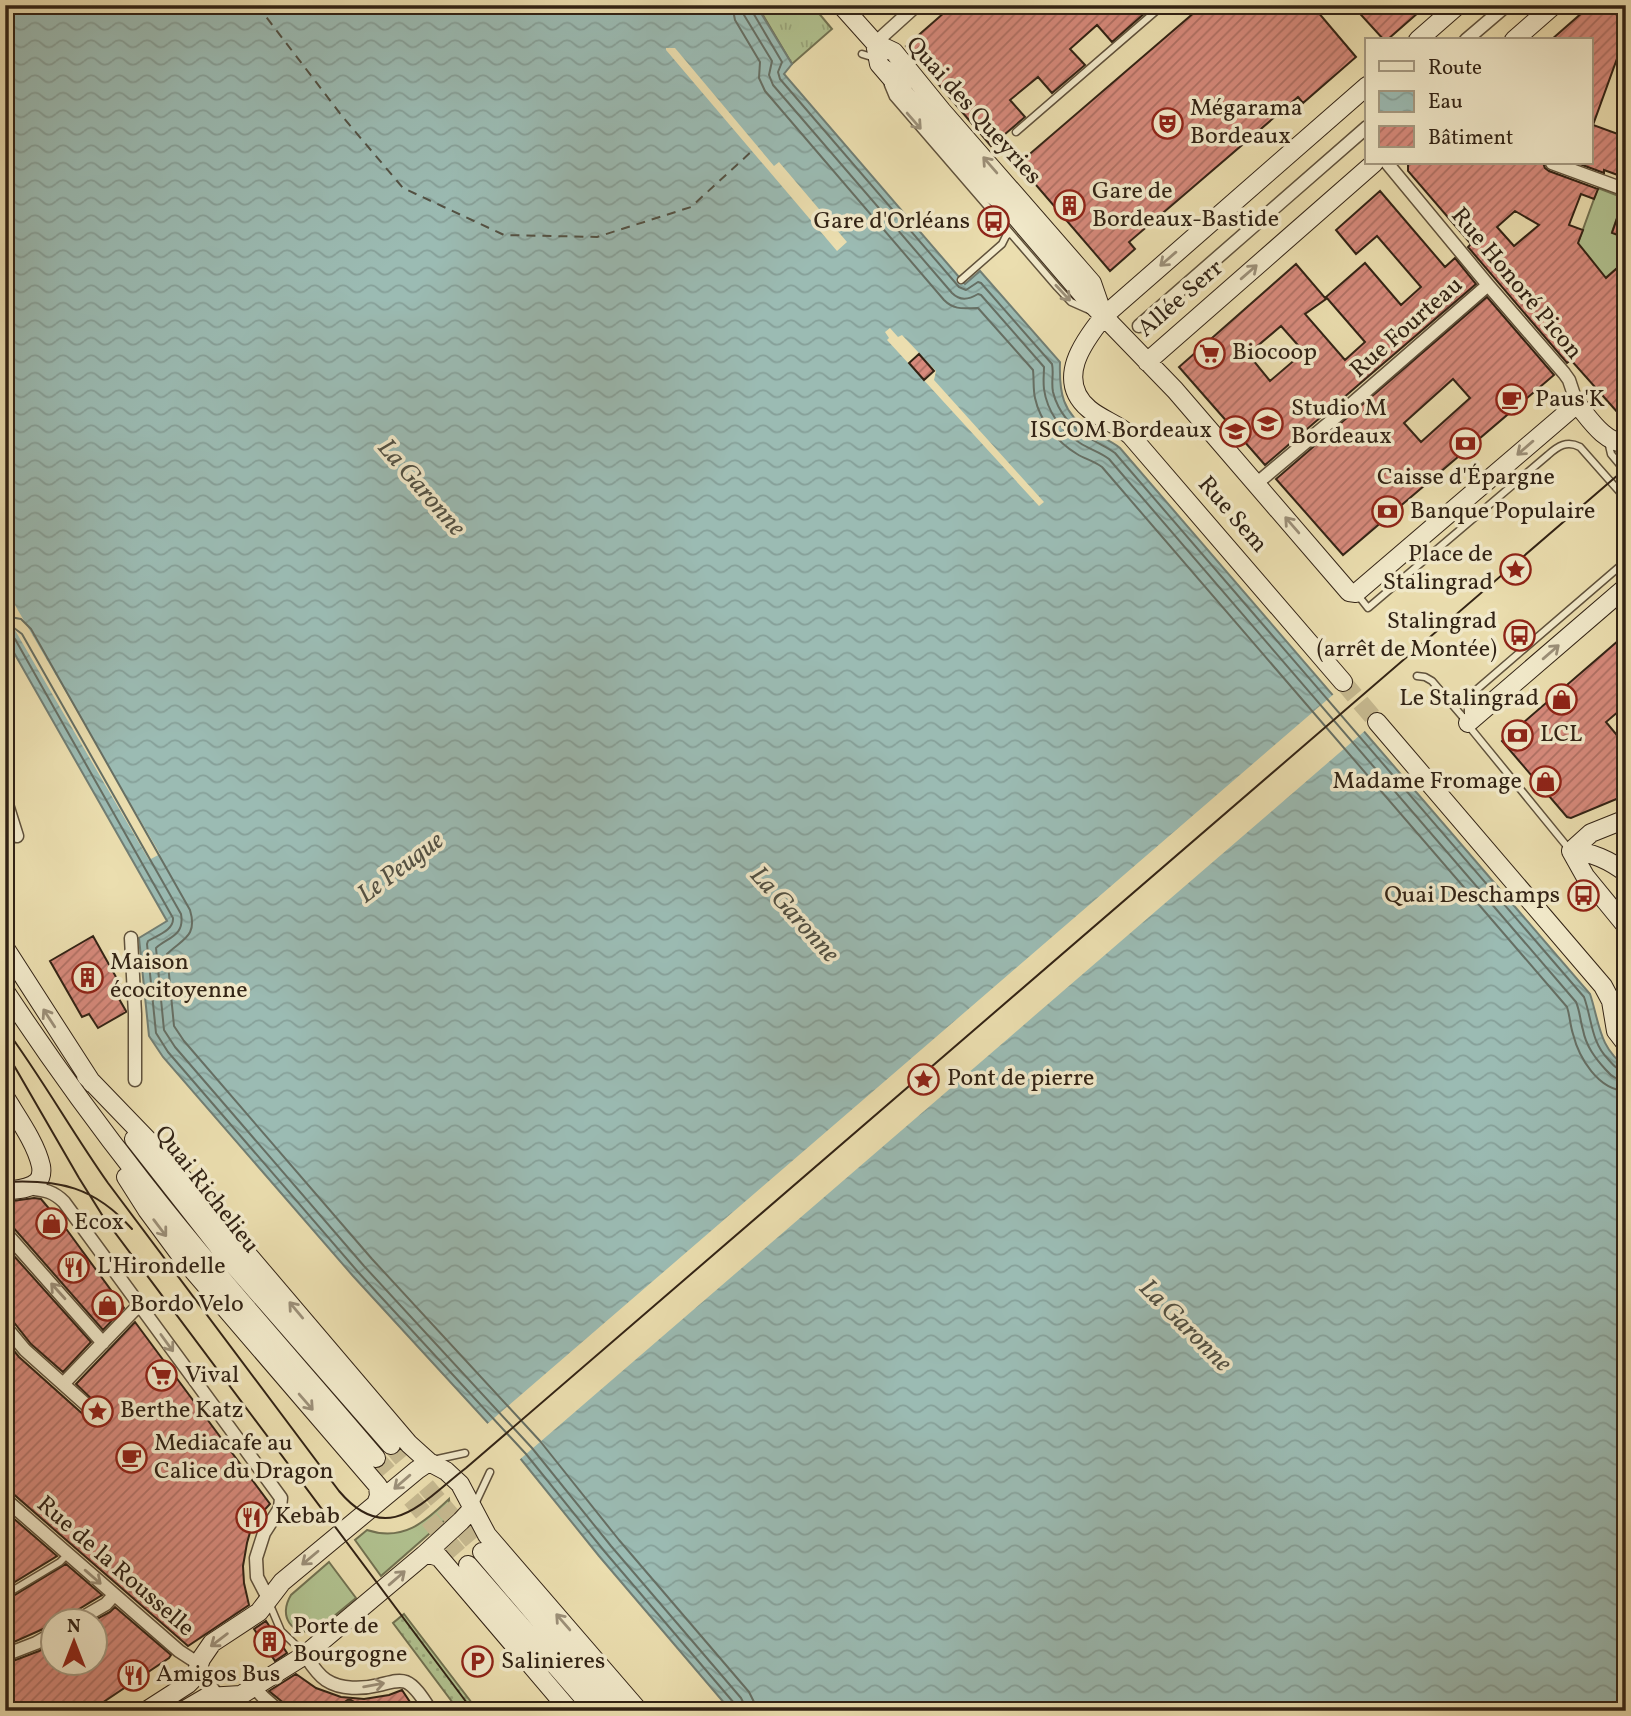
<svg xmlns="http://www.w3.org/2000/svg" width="1631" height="1716" font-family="Vollkorn,serif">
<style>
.grass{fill:url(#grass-dots);stroke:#727252;stroke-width:2}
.park{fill:url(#park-tufts);stroke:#727252;stroke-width:2}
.garden{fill:#b1c290;stroke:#727252;stroke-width:2}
.water{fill:url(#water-waves);stroke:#717e74;stroke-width:2}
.pier{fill:#ebdeaf}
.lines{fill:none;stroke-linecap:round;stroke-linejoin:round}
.shore{stroke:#666f64;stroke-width:2}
.ferry{stroke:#525144;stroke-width:2;stroke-dasharray:9 7;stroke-linecap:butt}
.building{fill:url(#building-hatch);stroke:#322315;stroke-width:2;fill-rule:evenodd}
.secondary-tunnel{stroke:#c6b990;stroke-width:18;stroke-dasharray:18 9;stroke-linecap:butt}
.lane-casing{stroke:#60523c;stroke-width:9}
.street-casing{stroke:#60523c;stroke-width:15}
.secondary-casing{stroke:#322315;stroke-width:20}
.lane{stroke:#f2eacb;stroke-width:6}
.street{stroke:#f2eacb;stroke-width:12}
.secondary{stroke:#f2eacb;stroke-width:18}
.tram{stroke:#322315;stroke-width:2}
.oneway{stroke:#9c9079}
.labels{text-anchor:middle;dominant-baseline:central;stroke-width:7;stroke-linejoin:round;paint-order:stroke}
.poi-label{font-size:24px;fill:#322315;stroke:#f2eacb;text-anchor:start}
.street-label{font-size:24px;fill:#322315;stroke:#f2eacb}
.water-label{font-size:26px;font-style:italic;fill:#525144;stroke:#f2eacb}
</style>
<defs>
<pattern id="grass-dots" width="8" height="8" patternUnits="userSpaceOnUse" patternTransform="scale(1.75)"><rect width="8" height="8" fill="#b1c290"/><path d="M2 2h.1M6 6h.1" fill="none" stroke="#99a67b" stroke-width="1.8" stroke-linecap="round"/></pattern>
<pattern id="park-tufts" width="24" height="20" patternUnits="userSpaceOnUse" patternTransform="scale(1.75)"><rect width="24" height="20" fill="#b1c290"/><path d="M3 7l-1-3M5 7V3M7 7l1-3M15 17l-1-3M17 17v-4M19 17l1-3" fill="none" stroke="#99a67b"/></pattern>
<pattern id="water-waves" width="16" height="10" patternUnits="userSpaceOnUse" patternTransform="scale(1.75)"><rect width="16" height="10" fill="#9bbbb3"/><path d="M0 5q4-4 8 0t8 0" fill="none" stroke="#86a099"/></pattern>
<pattern id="building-hatch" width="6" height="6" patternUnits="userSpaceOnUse" patternTransform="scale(1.75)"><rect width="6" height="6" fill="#d78a7c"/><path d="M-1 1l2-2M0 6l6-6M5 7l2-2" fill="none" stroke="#af7064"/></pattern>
</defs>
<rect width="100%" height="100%" fill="#ebdeaf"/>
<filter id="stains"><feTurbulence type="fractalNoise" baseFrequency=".00286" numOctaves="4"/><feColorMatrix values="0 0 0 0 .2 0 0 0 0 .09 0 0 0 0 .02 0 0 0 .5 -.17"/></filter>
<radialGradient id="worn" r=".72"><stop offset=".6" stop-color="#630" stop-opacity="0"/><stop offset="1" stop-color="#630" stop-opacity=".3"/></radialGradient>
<path class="grass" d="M404 1614 478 1711H459L393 1623Z"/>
<path class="park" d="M757 5H812L832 29 792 64Z"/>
<path class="garden" d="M1598 188 1624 198 1612 232 1626 238V254L1622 264 1592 289 1578 243Z
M449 1499 450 1511 445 1520 381 1576 355 1540 367 1530C403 1542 425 1522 449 1499Z
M329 1562 356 1598 316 1631C291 1636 278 1616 291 1595Z"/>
<path class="water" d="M5 5H756L792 64 784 74 965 284 980 271 1060 362C1059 392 1062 413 1090 431 1100 437 1110 440 1120 448L1590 994C1599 1020 1599 1050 1626 1066V1711H731L599 1556 520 1458 353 1276 163 1057 149 1036 139 938 167 921 5 637Z"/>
<path class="pier" d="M666 48H675L774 166 779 162 847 242 837 251 666 50Z
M890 328 898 337 902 335 936 371 934 380 1044 502 1039 506 887 340 889 338 885 332Z
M5 588 160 854 149 860 5 613Z
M1335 693 1367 729 518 1461 486 1425Z"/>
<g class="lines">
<path class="shore" d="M732 5 735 20 760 62 759 78 765 91 944 300C955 311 965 308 978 308L1033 370C1034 379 1033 389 1035 398 1040 421 1057 442 1077 454 1085 459 1094 461 1102 467L1567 1007C1570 1016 1570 1025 1573 1034 1579 1058 1598 1090 1626 1091
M742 5 744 15 772 61 769 75 773 85 952 293C960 301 968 300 978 294L981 295 1044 367C1044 374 1043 381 1044 389 1047 411 1061 431 1080 443 1089 449 1100 452 1109 459L1576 1002C1580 1011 1580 1020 1583 1030 1586 1046 1595 1058 1606 1070 1612 1077 1617 1080 1626 1080
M751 5 752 11 782 62 778 72 780 79 959 287 966 290 978 282 981 283 1052 364C1054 373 1051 382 1053 392 1058 412 1072 429 1091 439 1099 444 1107 447 1115 453L1584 997C1592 1019 1591 1042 1608 1059 1614 1066 1617 1070 1626 1071
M5 616 21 619 31 629 190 910C198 937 182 939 167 954L174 1026 184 1041 372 1259 540 1441 619 1540 749 1692 754 1702 755 1711
M5 626 14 628 22 634 181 914C185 936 168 937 156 948L164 1030 175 1047 364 1266 532 1448 611 1546 741 1698 744 1704V1711
M5 635 11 636 15 639 173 918C174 930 158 935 148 941L147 944 156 1033 168 1052 358 1272 526 1454 605 1552 734 1703 735 1711"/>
<path class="ferry" d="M257 5 342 116 403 188 504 235 597 237 691 207 752 151"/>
</g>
<path class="building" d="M953 5H1154L1112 42 1097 25 1070 49 1085 65 1052 93 1038 77 1010 100 1025 117 991 146 906 46Z
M1203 5H1312L1356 57 1303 103 1298 97 1129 242 1135 249 1110 271 1018 164Z
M1352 5H1427L1387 40H1384Z
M1591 5 1626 18V56L1623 55 1622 58 1618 56 1593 125 1626 137V178L1604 170V173L1577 163H1591V40H1551Z
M1408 163H1543L1545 168 1549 171 1598 189 1594 199 1581 194 1569 225 1583 230 1578 243 1606 278 1626 260V408L1619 414 1571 360 1567 363 1468 247 1471 244 1408 171ZM1515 211 1539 225 1514 246 1497 227Z
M1380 191 1445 267 1455 258 1476 284 1265 465 1179 367 1296 264 1326 299 1305 314 1345 360 1365 342 1326 297 1365 263 1401 305 1421 287 1377 236 1356 254 1336 230ZM1281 326 1304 352 1270 381 1248 354Z
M1624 198 1626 199V238L1612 233Z
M1487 297 1554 375 1343 555 1276 479ZM1453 379 1470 398 1421 442 1404 423Z
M919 354 934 371 924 380 909 363Z
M1626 634V705L1606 722 1626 746V795L1571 818 1567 817 1502 741Z
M93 936 125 993 118 997 126 1011V1012L98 1028 89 1014 82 1017 50 961Z
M34 1198 41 1199 67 1230 124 1308 103 1330 12 1226 5 1223V1202Z
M5 1246 91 1342 63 1372 31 1344 12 1320 5 1317Z
M135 1322 270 1504 258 1517 255 1515 247 1543 243 1566 244 1583 249 1605 188 1646 11 1492 5 1490V1340L19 1357 85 1416 93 1417 99 1411V1406L76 1384Z
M5 1511 57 1556 5 1588Z
M66 1564 102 1595 71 1614 66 1621H52V1625L5 1646V1601Z
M115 1607 171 1655 169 1658 90 1711H5V1664L39 1651 52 1644V1663H94L93 1621 110 1612Z
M266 1621 287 1653 275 1661 254 1629Z
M296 1674 316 1688 341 1697 364 1699 389 1695 402 1690 416 1711H360L356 1703 349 1699 342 1704 341 1711H288L285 1704 269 1691Z"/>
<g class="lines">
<path class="secondary-tunnel" d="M1343 682 1377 722
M391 1445 482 1552
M376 1458 468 1565"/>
<defs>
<path id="lane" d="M862 54 875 58
M885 63 894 67 910 85
M888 85 893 97 1057 287 1071 302 1089 310
M1016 132 1163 5
M961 280 1002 244 1006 236 1010 233
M1608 441 1611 454 1626 472
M1357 594 1368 608 1548 455C1558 446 1567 440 1580 447L1626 499
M1417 676 1425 677 1432 681 1468 723 1472 730 1570 850
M1468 718V697L1626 561
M433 1460 465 1453
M475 1504 490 1472
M5 1595 60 1562 67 1555
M270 1605 281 1631 303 1652"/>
<path id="street" d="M1466 40 1507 5
M875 43 917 5
M1387 163 1488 285 1564 373 1569 380 1577 404
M1552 163 1626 190
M1139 326 1367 127
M1256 484 1349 406 1488 285
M5 798 17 836
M131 938 135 1014V1080
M27 1188C43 1190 52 1190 64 1202L281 1498 280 1508 264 1533 256 1558 257 1577 269 1600
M5 1232 103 1343
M5 1326 25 1350 91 1409
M63 1384 139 1305
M5 1499 179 1651 199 1664 204 1678 230 1711
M75 1622 106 1604 114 1595
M5 1655 36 1643 52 1634
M305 1655C311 1664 317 1674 326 1680 341 1690 363 1689 379 1685 388 1683 398 1679 406 1682 416 1686 425 1702 431 1711
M255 1688 263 1697 279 1711
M349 1708 351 1711"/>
<path id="secondary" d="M841 5 875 43 894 52 942 111 1079 268 1092 283 1101 309
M1418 40 1458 5
M1514 40 1554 5
M875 43 879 64 990 193 1005 204 1082 294 1175 390 1349 592 1356 593 1577 404C1589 418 1605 444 1626 443
M1147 362 1374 163
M1343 682 1131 436C1118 424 1102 420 1089 409 1055 380 1083 342 1104 316L1367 86
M1377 722 1603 986 1611 1001 1616 1031 1626 1044
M1468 723 1626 587
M1571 851 1585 876 1626 926
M1571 851 1591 833 1626 819
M1571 851C1590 851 1611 861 1626 873
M5 948 92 1083
M5 991C48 1056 94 1120 142 1181 216 1276 298 1366 376 1458
M86 1076 169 1162 409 1444 429 1462 446 1471 460 1484 487 1535 639 1711
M5 1097C17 1117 36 1143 41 1166 42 1172 41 1178 37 1182 28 1190 16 1189 5 1191
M134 1139 225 1255 391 1445
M126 1177 147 1210 184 1260 378 1486 379 1496 376 1504
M482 1552 617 1711
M424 1555H432L439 1557 570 1711
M468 1565 595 1711
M146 1711 188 1684 195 1677 201 1659 212 1643 259 1612 282 1582 417 1470 429 1462
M183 1711 207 1697 241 1695 305 1655 424 1555 461 1521 472 1509"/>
</defs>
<use href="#lane" class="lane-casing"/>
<use href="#street" class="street-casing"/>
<use href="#secondary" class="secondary-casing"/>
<use href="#lane" class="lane"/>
<use href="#street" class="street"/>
<use href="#secondary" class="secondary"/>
<path class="tram" d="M5 1028C42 1078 72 1132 108 1183L339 1491C388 1549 423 1501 466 1468L1626 468
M5 1050 79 1178 104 1218 473 1711
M5 1182C59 1179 95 1187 132 1229"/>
</g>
<defs><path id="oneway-shaft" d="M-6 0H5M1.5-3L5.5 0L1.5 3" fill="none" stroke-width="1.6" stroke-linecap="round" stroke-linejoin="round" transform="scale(1.75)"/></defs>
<g class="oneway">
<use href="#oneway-shaft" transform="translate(914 121) rotate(49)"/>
<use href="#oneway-shaft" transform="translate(990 165) rotate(-131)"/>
<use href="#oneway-shaft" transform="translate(1168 259) rotate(139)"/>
<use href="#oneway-shaft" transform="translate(1249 272) rotate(-41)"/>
<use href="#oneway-shaft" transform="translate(1063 293) rotate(47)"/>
<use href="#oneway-shaft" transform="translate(1525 448) rotate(139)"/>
<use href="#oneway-shaft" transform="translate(1292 525) rotate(-131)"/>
<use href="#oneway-shaft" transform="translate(1551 652) rotate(-41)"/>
<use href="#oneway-shaft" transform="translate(49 1018) rotate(-123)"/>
<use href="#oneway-shaft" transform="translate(160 1228) rotate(53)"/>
<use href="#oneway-shaft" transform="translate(58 1291) rotate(-132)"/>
<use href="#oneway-shaft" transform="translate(296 1310) rotate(-130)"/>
<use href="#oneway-shaft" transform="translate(167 1343) rotate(54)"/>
<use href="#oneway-shaft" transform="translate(306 1402) rotate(49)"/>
<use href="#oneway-shaft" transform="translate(402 1482) rotate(139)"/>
<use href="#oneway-shaft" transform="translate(310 1558) rotate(140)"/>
<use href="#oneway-shaft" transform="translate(93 1577) rotate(41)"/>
<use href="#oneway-shaft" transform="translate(397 1578) rotate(-41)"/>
<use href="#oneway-shaft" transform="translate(563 1622) rotate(-131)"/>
<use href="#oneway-shaft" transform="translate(219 1640) rotate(143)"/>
<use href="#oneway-shaft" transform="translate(374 1685) rotate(-10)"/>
</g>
<defs>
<symbol id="theatre-ring" viewBox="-11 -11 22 22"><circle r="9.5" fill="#f2eacb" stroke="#8f2418" stroke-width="1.5"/><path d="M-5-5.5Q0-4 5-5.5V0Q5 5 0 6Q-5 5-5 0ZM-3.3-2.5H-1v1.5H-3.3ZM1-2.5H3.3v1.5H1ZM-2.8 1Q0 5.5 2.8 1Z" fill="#8f2418"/></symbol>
<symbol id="building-ring" viewBox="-11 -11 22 22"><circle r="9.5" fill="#f2eacb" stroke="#8f2418" stroke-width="1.5"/><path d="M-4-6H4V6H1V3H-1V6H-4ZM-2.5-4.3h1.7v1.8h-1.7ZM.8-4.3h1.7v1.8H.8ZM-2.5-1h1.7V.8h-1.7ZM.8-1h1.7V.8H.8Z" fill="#8f2418"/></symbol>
<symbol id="bus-ring" viewBox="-11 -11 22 22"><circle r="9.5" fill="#f2eacb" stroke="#8f2418" stroke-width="1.5"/><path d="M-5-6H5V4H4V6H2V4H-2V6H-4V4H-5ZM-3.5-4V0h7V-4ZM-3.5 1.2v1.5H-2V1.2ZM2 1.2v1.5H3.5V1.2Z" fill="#8f2418"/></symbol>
<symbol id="supermarket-ring" viewBox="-11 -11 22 22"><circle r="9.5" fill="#f2eacb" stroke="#8f2418" stroke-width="1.5"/><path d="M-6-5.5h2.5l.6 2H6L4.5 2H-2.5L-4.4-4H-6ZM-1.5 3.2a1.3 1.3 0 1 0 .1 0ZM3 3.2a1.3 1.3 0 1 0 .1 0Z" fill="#8f2418"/></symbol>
<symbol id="cafe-ring" viewBox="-11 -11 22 22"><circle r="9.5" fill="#f2eacb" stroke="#8f2418" stroke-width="1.5"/><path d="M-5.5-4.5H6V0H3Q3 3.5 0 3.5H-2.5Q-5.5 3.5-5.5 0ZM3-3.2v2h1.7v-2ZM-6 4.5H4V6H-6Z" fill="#8f2418"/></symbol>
<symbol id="university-ring" viewBox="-11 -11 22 22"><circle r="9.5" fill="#f2eacb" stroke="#8f2418" stroke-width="1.5"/><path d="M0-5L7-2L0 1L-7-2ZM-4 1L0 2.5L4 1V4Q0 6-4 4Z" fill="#8f2418"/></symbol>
<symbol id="bank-ring" viewBox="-11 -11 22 22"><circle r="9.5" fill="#f2eacb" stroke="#8f2418" stroke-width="1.5"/><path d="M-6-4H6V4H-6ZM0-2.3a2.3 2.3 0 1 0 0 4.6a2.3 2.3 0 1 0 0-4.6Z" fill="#8f2418"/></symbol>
<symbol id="sight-ring" viewBox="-11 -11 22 22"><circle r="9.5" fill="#f2eacb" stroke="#8f2418" stroke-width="1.5"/><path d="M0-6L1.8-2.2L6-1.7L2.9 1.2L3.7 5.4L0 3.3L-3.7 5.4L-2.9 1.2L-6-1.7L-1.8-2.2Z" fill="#8f2418"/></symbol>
<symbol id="shop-ring" viewBox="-11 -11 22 22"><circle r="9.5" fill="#f2eacb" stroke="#8f2418" stroke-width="1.5"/><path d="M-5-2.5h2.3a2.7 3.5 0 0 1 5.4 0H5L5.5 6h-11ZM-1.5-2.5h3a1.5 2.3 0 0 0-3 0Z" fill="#8f2418"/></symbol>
<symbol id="restaurant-ring" viewBox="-11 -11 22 22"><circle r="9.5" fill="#f2eacb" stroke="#8f2418" stroke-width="1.5"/><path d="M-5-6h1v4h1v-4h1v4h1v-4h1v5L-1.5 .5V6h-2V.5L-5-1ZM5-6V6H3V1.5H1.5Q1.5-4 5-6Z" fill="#8f2418"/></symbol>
<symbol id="parking-ring" viewBox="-11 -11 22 22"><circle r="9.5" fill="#f2eacb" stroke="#8f2418" stroke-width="1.5"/><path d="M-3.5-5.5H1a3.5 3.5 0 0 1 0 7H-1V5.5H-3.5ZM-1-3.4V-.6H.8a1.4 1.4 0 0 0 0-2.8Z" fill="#8f2418"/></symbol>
</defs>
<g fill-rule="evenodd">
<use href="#theatre-ring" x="1150" y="106" width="35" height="35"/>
<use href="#building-ring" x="1052" y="188" width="35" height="35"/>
<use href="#bus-ring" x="976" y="204" width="35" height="35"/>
<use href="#supermarket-ring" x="1192" y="336" width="35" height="35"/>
<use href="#cafe-ring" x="1494" y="382" width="35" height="35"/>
<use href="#university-ring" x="1250" y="406" width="35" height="35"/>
<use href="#university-ring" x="1218" y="414" width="35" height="35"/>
<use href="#bank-ring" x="1448" y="426" width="35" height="35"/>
<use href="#bank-ring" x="1370" y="494" width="35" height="35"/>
<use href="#sight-ring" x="1498" y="552" width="35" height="35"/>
<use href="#bus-ring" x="1502" y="618" width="35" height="35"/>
<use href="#shop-ring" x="1544" y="682" width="35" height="35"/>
<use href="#bank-ring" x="1500" y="718" width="35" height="35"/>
<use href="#shop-ring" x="1528" y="764" width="35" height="35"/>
<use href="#bus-ring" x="1566" y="878" width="35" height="35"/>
<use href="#building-ring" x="70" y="960" width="35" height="35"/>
<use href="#sight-ring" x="906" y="1062" width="35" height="35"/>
<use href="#shop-ring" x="34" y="1206" width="35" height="35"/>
<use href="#restaurant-ring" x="56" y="1250" width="35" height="35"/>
<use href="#shop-ring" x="90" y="1288" width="35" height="35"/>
<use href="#supermarket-ring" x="144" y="1358" width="35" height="35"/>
<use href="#sight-ring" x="80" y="1394" width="35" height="35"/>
<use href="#cafe-ring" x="114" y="1440" width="35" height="35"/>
<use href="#restaurant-ring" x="234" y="1500" width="35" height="35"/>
<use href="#building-ring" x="252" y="1624" width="35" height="35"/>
<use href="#parking-ring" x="460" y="1644" width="35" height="35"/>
<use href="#restaurant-ring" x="116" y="1658" width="35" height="35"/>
</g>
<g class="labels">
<g class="poi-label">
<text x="1190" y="109">Mégarama<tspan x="1190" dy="28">Bordeaux</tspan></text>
<text x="1092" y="192">Gare de<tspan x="1092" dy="28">Bordeaux-Bastide</tspan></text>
<text x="970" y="222" text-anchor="end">Gare d'Orléans</text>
<text x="1232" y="353">Biocoop</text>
<text x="1535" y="400">Paus'K</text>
<text x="1291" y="409">Studio M<tspan x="1291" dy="28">Bordeaux</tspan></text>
<text x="1212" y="431" text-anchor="end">ISCOM Bordeaux</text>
<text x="1466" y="478" text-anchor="middle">Caisse d'Épargne</text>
<text x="1410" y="512">Banque Populaire</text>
<text x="1493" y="555" text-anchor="end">Place de<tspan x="1493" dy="28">Stalingrad</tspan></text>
<text x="1497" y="622" text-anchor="end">Stalingrad<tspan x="1497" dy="28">(arrêt de Montée)</tspan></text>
<text x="1539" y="699" text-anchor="end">Le Stalingrad</text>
<text x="1540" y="735">LCL</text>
<text x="1522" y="782" text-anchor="end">Madame Fromage</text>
<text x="1560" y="896" text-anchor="end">Quai Deschamps</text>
<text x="110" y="963">Maison<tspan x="110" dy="28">écocitoyenne</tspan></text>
<text x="947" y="1079">Pont de pierre</text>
<text x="74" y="1223">Ecox</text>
<text x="97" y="1267">L'Hirondelle</text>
<text x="130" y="1305">Bordo Velo</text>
<text x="185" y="1376">Vival</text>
<text x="120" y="1411">Berthe Katz</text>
<text x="154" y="1444">Mediacafe au<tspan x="154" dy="28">Calice du Dragon</tspan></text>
<text x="275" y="1517">Kebab</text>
<text x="293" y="1627">Porte de<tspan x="293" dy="28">Bourgogne</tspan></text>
<text x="501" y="1662">Salinieres</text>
<text x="156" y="1675">Amigos Bus</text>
</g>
<g class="street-label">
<text transform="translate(973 111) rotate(48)">Quai des Queyries</text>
<text transform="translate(1516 284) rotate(50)">Rue Honoré Picon</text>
<text transform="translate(1181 299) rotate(-41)">Allée Serr</text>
<text transform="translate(1407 328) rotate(-41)">Rue Fourteau</text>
<text transform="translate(1232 515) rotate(49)">Rue Sem</text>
<text transform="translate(206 1190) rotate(52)">Quai Richelieu</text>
<text transform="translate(115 1567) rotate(41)">Rue de la Rousselle</text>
</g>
<g class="water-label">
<text transform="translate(421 488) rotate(49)">La Garonne</text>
<text transform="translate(401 868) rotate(-37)">Le Peugue</text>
<text transform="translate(794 915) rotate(48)">La Garonne</text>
<text transform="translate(1185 1326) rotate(45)">La Garonne</text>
</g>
</g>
<rect width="1631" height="1716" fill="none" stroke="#ebdeaf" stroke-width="28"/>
<rect x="7" y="7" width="1617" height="1702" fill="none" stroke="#322315" stroke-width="3.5"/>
<rect x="14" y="14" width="1603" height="1688" fill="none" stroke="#322315" stroke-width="2"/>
<rect x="1365" y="38" width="228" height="126" fill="#f2eacb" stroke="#a59a82" stroke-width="2"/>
<rect x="1379" y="61" width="35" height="10" fill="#f2eacb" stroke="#a59a82" stroke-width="2"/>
<text x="1428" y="74" font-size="21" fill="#322315">Route</text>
<rect x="1379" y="91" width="35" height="21" fill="url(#water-waves)" stroke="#a59a82" stroke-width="2"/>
<text x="1428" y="108" font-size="21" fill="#322315">Eau</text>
<rect x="1379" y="126" width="35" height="21" fill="url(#building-hatch)" stroke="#a59a82" stroke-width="2"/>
<text x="1428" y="144" font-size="21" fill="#322315">Bâtiment</text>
<g transform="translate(74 1642)"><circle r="33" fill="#f2eacb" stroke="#a59a82" stroke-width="2"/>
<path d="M0-5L12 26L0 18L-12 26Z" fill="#8f2418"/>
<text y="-10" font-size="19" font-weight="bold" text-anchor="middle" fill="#322315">N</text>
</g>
<rect width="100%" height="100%" filter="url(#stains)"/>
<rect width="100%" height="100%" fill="url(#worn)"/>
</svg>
